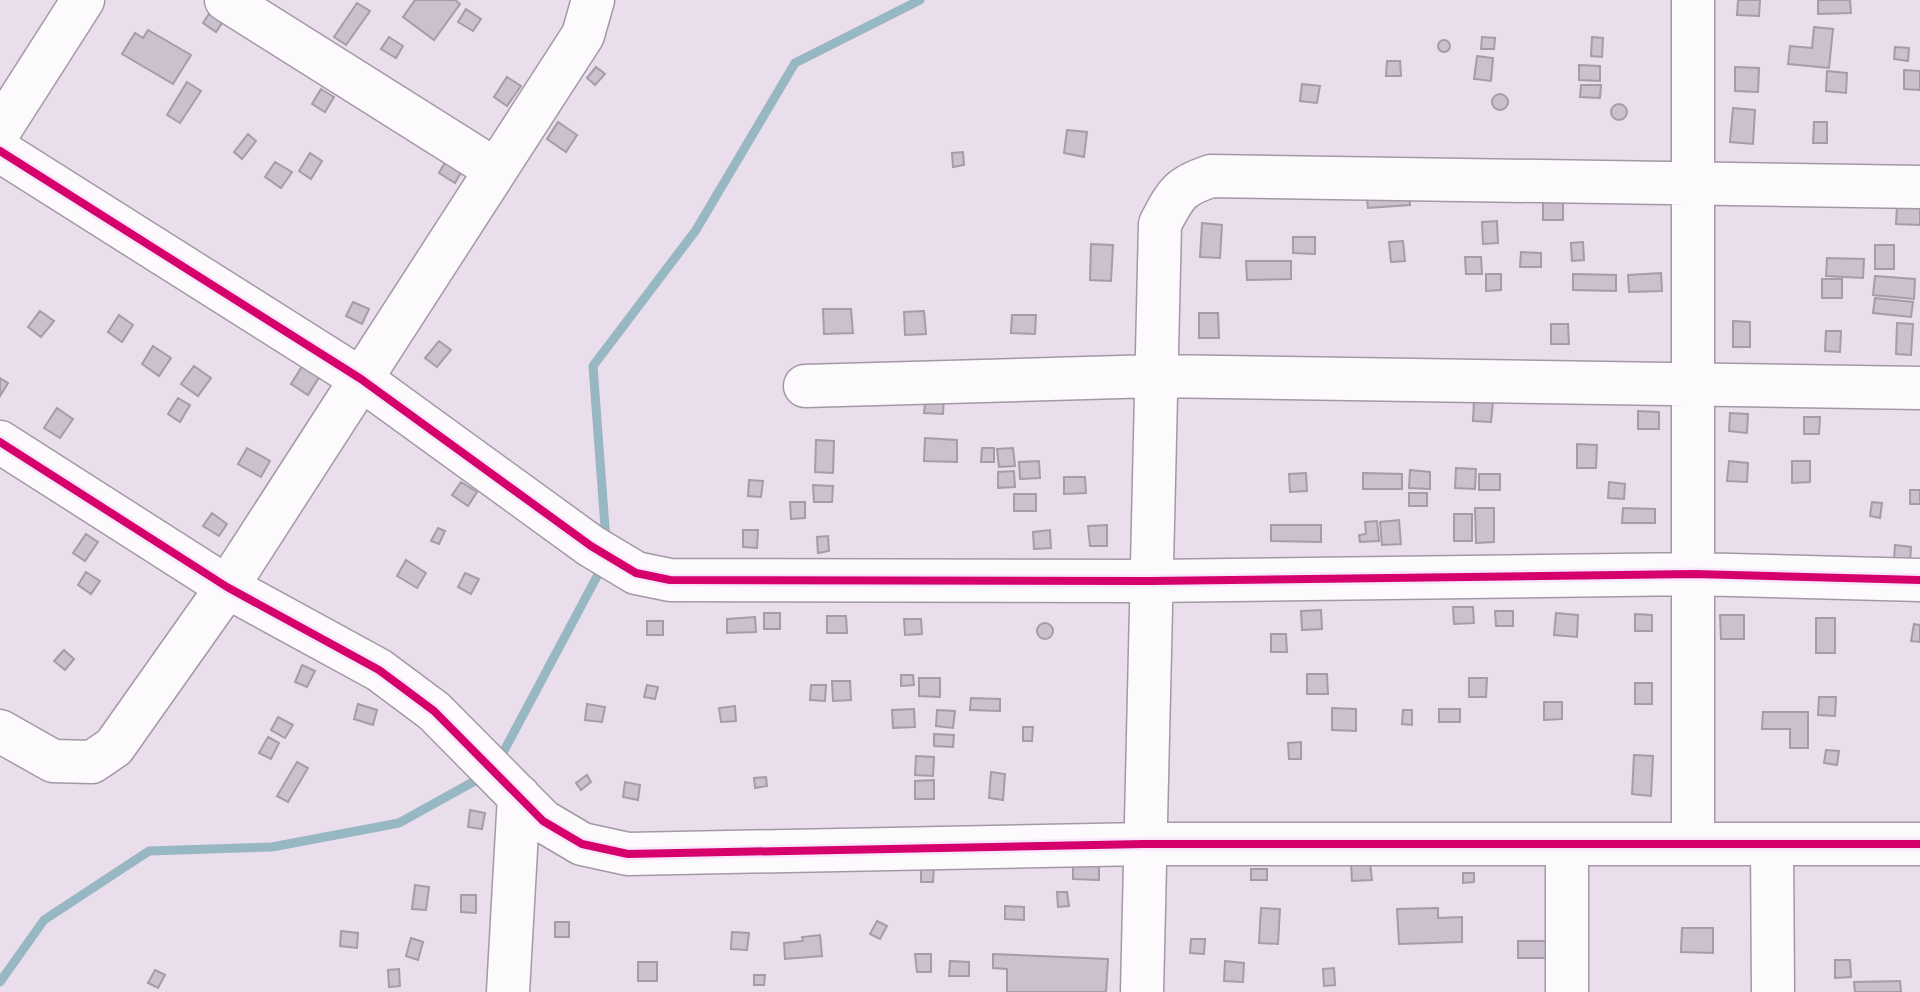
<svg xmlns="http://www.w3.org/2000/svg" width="1920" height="992" font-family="Ubuntu,sans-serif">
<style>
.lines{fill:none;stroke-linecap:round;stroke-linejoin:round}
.stream{stroke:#97b8c2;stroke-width:9}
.building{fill:#cbc0cd;stroke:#a59ca7;stroke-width:2}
.minor-casing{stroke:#a399a5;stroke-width:45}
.minor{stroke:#fcfafc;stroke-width:42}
.cycleway-casing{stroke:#f8e6fc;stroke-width:13}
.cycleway{stroke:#d6006c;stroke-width:8}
</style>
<rect width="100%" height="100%" fill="#eaddec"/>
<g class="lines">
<path class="stream" d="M606 541 593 366 696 230 795 63 920 0
M498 762 602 567
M0 982 44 920 149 851 272 847 399 823 482 777"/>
</g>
<path class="building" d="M415 0H455L460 4 434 40 403 17Z
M1738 0H1760L1759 16 1737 15Z
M1818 0H1850L1851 13 1818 14Z
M357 3 370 11 346 45 334 37Z
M213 8 226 17 216 32 203 23Z
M466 9 481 19 473 31 458 22Z
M1814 27 1833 29 1829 68 1788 64 1790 46 1812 48Z
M148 30 191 55 173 84 122 54 135 33 143 38Z
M389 37 403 46 396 58 381 49Z
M1482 37 1495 38 1494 49H1481Z
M1592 37 1603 38 1602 57 1591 56Z
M1438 46a6 6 0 1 1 12 0a6 6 0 1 1-12 0Z
M1895 47 1909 48 1908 61 1894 59Z
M1477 56 1493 58 1491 81 1474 79Z
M1387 61H1400L1401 76H1386Z
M1579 65 1600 66V81L1579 80Z
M596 67 605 74 595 85 587 78Z
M1735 67 1759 68 1758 92 1735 91Z
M1904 70 1920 71V90L1904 89Z
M1827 71 1847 73 1846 93 1826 91Z
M507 77 521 86 507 106 494 97Z
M187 82 201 91 180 123 167 115Z
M1302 84 1320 86 1317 103 1300 101Z
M1581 85H1601L1600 98 1580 97Z
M321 89 334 97 325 112 312 104Z
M1492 102a8 8 0 1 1 16 0a8 8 0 1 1-16 0Z
M1611 112a8 8 0 1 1 16 0a8 8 0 1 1-16 0Z
M1733 108 1755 110 1753 144 1730 142Z
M558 122 577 135 566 152 547 139Z
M1814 122H1827V143H1813Z
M1067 130 1087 132 1084 157 1064 153Z
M248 134 256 141 242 159 234 152Z
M963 152 964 165 953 167 952 153Z
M310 153 322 161 311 179 299 171Z
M447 159 463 169 455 183 439 173Z
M275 162 292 172 281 188 265 177Z
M1409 189 1410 205 1368 208 1366 191Z
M1543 202H1563V220H1543Z
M1897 206 1920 208V225L1896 224Z
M1497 221 1498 243 1483 244 1482 222Z
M1202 223 1222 225 1220 258 1200 257Z
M1293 237H1315V254L1293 253Z
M1403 241 1405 261 1391 262 1389 242Z
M1583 242 1584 260 1572 261 1571 243Z
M1091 244 1113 245 1111 281 1090 280Z
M1875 245H1894V269H1875Z
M1521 252 1541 253V267H1520Z
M1465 257H1481L1482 274H1466Z
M1827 258 1864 259 1863 278 1826 276Z
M1246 261H1291V279L1247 280Z
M1661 273 1662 291 1629 292 1628 275Z
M1486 274H1501V290L1486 291Z
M1573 274 1616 275V291L1573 290Z
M1875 276 1915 279 1914 299 1873 295Z
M1822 279H1842V298H1822Z
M1875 298 1913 302 1911 317 1873 313Z
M353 302 369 309 362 324 346 316Z
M823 309H851L853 333 824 334Z
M40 311 54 321 41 337 28 327Z
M924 311 926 334 905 335 904 312Z
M1199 313H1218L1219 338H1199Z
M119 315 133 325 122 342 108 332Z
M1012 315H1036L1035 334 1011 333Z
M1733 321 1750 322V347H1733Z
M1897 323 1913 324 1911 355 1896 354Z
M1551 324H1568L1569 344H1551Z
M1826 331H1841L1840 352 1825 351Z
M439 341 451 350 437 367 425 358Z
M153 346 171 358 159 376 142 364Z
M303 365 320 376 308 395 291 384Z
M194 366 211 378 198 396 181 384Z
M0 378 8 383 0 396Z
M926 395 944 397 943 414 924 413Z
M178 398 190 405 180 422 168 414Z
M1474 401 1493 402 1491 422 1473 421Z
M57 408 73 419 60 438 44 428Z
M1638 411 1659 412V429H1638Z
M1730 413 1748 414 1747 433 1729 431Z
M1804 417H1820L1819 434H1804Z
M925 438 957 440V462L924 461Z
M816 440 834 441 833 473 815 472Z
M1577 444 1597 445 1596 468H1577Z
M247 448 270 461 261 477 238 464Z
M982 448H994V462H981Z
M1013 448 1015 466 999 467 997 449Z
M1039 461 1040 478 1020 479 1019 462Z
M1729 461 1748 463 1747 482 1727 481Z
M1792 461H1810V482L1792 483Z
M1456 468 1476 469 1475 489 1455 488Z
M1410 470 1430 472V489L1409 488Z
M1014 471 1015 487 998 488V472Z
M1306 473 1307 491 1290 492 1289 474Z
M1363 473 1402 474V489H1363Z
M1479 474H1500V490H1479Z
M1064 477H1085L1086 493 1064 494Z
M749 480 763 481 761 497 748 496Z
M461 482 477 492 468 506 452 495Z
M1609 482 1625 484 1624 499 1608 498Z
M813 485 833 486 832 502H814Z
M1910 490H1920V504H1910Z
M1409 493H1427V506H1409Z
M1014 494H1036V511H1014Z
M790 502H805V518L791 519Z
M1872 502 1882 503 1880 518 1870 516Z
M1475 508H1494V542L1476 543Z
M1623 508 1655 509V523H1622Z
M212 513 227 524 219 536 203 526Z
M1454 514H1472V541H1454Z
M1399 520 1401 544 1382 545 1380 522Z
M1377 521 1379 541 1360 542 1359 535 1366 534 1365 522Z
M1107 525V546H1090L1088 526Z
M1271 525H1321V542L1271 541Z
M438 528 445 531 439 544 431 541Z
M743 530H758L757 548 743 547Z
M1050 530 1051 548 1034 549 1033 532Z
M86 534 98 542 85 561 73 553Z
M828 536 829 551 818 553 817 537Z
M1895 545 1911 547 1910 562 1894 560Z
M406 560 426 573 417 588 397 576Z
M86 572 100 581 91 594 78 585Z
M465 573 479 579 471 594 458 587Z
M1453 607H1473L1474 623 1454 624Z
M1321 610 1322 629 1302 630 1301 611Z
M1495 611H1513V626H1496Z
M764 613H780V629H764Z
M1556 613 1578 615 1577 637 1554 635Z
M1635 614 1652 615V631H1635Z
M1720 615H1744V639H1721Z
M827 616H846L847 633H827Z
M755 617 756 632 727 633V619Z
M1816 618H1835V653H1816Z
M904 619H921L922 634 905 635Z
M647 621H663V635H647Z
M1037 631a8 8 0 1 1 16 0a8 8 0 1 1-16 0Z
M1914 624 1920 625V642L1911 641Z
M1271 634H1286L1287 652H1271Z
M64 650 74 659 65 670 54 661Z
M302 665 315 671 307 687 295 682Z
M1307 674H1327L1328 694H1307Z
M901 675H913L914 685 901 686Z
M919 678H940V697L919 696Z
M1469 678H1487L1486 697H1469Z
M832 681H850L851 700 833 701Z
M1635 683H1652V704H1635Z
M647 685 658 687 655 699 644 697Z
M811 685H826L825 701 810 700Z
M1819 697H1836L1835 716 1818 715Z
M971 698 1000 699V711L970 710Z
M1544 702H1562V719L1544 720Z
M358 704 377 710 373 725 354 719Z
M587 704 605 707 602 722 585 720Z
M735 706 736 721 721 722 719 708Z
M1332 708 1356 709V731L1332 730Z
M914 709 915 727 893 728 892 710Z
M1439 709H1460V722H1439Z
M937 710 955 711 953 728 936 726Z
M1403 710H1412V725L1402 724Z
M1763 712H1808V748H1790V729H1762Z
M278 717 293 725 285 738 271 730Z
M1023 727H1033L1032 741H1023Z
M934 734 954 735 953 747 934 746Z
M268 737 279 743 271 759 259 753Z
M1301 742V759H1289L1288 743Z
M1826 750 1839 751 1837 765 1824 763Z
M1634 755 1653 756 1651 796 1632 794Z
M916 756 934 757 933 776 915 775Z
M297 762 308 768 288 802 277 796Z
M991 772 1005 774 1003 800 989 798Z
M587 775 591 782 581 790 576 783Z
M766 777 767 786 755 788 754 778Z
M934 780V799H915V781Z
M625 782 640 785 638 800 623 797Z
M470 810 485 813 482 829 468 827Z
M1370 863 1372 880 1352 881 1351 864Z
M1073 864 1099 865V880L1073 879Z
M921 866H934L933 882H921Z
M1251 869H1267V880H1251Z
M1463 873H1474V882L1463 883Z
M415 885 429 887 426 910 412 909Z
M1057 892H1067L1069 906 1058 907Z
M461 895H476V913L461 912Z
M1005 906 1024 907V920L1005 919Z
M1261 908 1280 909 1278 944 1259 943Z
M1438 908V918L1462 917V942L1399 944 1397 909Z
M877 921 887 926 880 939 870 934Z
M555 922H569V937H555Z
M1682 928H1713V953L1681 952Z
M341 931 358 933 357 948 340 946Z
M732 932 749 933 747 950 731 949Z
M820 935 822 956 785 959 784 943 803 941 802 937Z
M411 938 423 942 418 960 406 956Z
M1191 939H1205L1204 954 1190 953Z
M1518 941H1553L1554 958H1518Z
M915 954H931V972H917Z
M993 954 1108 959 1106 992H1007V969L993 968Z
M1835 960H1850L1851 977 1835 978Z
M950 961 969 962V976H949Z
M1225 961 1244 963 1243 982 1224 981Z
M638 962H657V981H638Z
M1334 968 1335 985 1324 986 1323 969Z
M399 969 400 986 389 987 388 970Z
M155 970 165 975 158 988 148 983Z
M754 975H765L764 985H754Z
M1900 981 1901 992H1855L1854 982Z"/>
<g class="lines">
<defs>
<path id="minor" d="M226 0 496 170
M0 130 83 0
M0 151 361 379 591 546 636 573 670 580 1150 581 1694 574 1920 580
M805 386 1155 376 1920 388
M0 442 227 587 379 670 434 711 543 821 582 844 628 854 1144 844H1920
M0 731 53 761 92 762 114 747 227 587 583 35 593 0
M1693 844V0
M1772 844 1773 992
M508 992 519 796
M1142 992 1160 224C1176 194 1178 187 1211 176L1920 187
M1567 992V844"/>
</defs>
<use href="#minor" class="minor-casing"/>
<use href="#minor" class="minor"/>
<defs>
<path id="cycleway" d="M0 151 361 379 591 546 636 573 670 580 1150 581 1694 574 1920 580
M0 442 227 587 379 670 434 711 543 821 582 844 628 854 1144 844H1920"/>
</defs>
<use href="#cycleway" class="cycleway-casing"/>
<use href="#cycleway" class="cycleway"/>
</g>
</svg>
